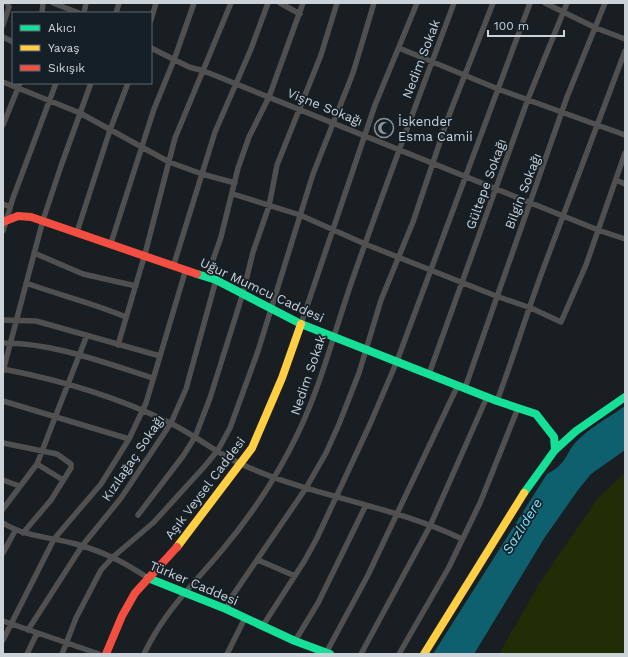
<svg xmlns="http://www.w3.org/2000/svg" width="628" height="657" font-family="'Work Sans',sans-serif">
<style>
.green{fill:#212e05}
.water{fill:#0e606f}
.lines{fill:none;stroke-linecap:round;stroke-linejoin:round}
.street{stroke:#505050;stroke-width:5.5}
.fast{stroke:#16e098;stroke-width:8}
.slow{stroke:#ffcf43;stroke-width:8}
.jam{stroke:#f24e42;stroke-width:8}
.labels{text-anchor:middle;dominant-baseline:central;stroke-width:3.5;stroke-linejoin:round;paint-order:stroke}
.street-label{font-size:13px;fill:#cbd2d8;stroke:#151f27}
.poi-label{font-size:13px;fill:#cbd2d8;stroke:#151f27;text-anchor:start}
.water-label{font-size:14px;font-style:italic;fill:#75e0f6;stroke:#151f27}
</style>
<rect width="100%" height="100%" fill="#191e23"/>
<path class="green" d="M625 473V654H499L541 581 598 498Z"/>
<path class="water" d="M625 406V450L591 474 578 490 545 537 474 654H433L547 474C569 463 564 453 579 439 592 426 610 417 625 406Z"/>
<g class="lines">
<path class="street" d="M53 3 79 13
M280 3 300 14
M545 3 596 28 625 39
M42 13 43 3
M84 13 86 3
M116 13 119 3
M151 20 156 3
M3 25 9 7 7 3
M3 37 13 42
M151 48 189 67 204 71 598 230 625 239
M399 48 498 89 625 135
M3 82 80 113 169 162 202 174 235 183
M3 125 20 83
M616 180 625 184
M233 194 300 215 365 244 496 296 531 308 561 322 586 265 625 153
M3 204 10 207
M3 231 13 198 56 83
M77 232 110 130 128 83
M111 243 154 109 174 60 194 3
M34 253 83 274 136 286
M174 264 215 132 251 49 268 3
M207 277 221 237 238 168 249 137 269 97 303 3
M26 283C59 295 93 303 126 317
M3 320 36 321 160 356
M301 324 375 105 417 3
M3 343C55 343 105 363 153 378
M118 345 145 254 175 138 231 3
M3 369C60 380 118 397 170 423 195 435 216 453 241 464 312 497 392 505 462 539
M3 371 43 220 61 166 91 83
M429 374 528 99 567 3
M465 388 567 97 605 3
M3 401 129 439
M497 401C514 356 528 309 545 264 572 193 599 122 625 51
M3 443 57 454 71 464V468L51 500 23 533
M37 464 63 480
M3 480 19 486
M3 509 37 464 87 335
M138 515 183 456 195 437 210 398 243 293 253 252 269 206 277 165 321 55 337 3
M3 523C25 537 51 537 76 544 104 552 124 562 148 578
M3 553 15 531
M258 560 295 576
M226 609 233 595 306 488 326 453 339 424 359 373 381 300 413 222 448 118 493 3
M3 621 99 654
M262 627 305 560 317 538 371 422 397 361 530 3
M28 630 82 546 121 498 171 423 186 389 216 280
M3 640 54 539 101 484 129 439 146 403 186 269
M295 641 318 603 366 505
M326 653 368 575 458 385
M27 654 37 633
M62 654 76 618 101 570 113 557 154 522 204 467 218 450 230 428 258 351 313 174 353 73 374 3
M144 654C165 610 193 585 223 549 248 519 272 484 290 449 319 395 333 335 353 278 385 186 420 94 454 3
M227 654 245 618
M361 654 430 526 487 397
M399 654 449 567 480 503 518 408"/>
<path class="fast" d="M197 274 216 280 301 324 497 401 536 414 554 437 555 450
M524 493 555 450 576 431 625 397
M148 578 226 609 295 641 330 654"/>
<path class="slow" d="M177 547 252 448 282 378 301 324
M424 654 524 493"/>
<path class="jam" d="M3 222 18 216 31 217 197 274
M106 654 122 616 135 593 177 547"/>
</g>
<defs>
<symbol id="mosque-ring" viewBox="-11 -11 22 22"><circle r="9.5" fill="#151f27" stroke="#8d9399" stroke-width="1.5"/><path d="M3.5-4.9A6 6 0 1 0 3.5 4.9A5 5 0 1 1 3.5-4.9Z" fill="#8d9399"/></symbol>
</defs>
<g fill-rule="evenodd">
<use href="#mosque-ring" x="373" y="117" width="22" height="22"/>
</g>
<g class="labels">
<g class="street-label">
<text transform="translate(421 59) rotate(-69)">Nedim Sokak</text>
<text transform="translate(325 107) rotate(22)">Vişne Sokağı</text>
<text transform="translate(486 184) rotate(-70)">Gültepe Sokağı</text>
<text transform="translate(523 191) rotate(-69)">Bilgin Sokağı</text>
<text transform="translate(262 290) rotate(25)">Uğur Mumcu Caddesi</text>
<text transform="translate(308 375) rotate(-71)">Nedim Sokak</text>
<text transform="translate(133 458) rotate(-56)">Kızılağaç Sokağı</text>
<text transform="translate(205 488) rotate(-53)">Aşık Veysel Caddesi</text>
<text transform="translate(194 583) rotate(23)">Türker Caddesi</text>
</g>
<g class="poi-label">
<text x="398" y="121">İskender<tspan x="398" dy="15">Esma Camii</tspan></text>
</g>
<g class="water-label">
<text transform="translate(522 526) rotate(-58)">Sazlıdere</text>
</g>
</g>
<rect width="628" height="657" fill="none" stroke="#cbd2d8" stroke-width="8"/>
<rect x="12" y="12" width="140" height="72" fill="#151f27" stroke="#5e676e"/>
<rect x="20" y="25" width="20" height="6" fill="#16e098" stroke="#5e676e"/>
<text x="48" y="32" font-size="12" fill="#cbd2d8">Akıcı</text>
<rect x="20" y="45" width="20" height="6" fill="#ffcf43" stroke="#5e676e"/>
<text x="48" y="52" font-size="12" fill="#cbd2d8">Yavaş</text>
<rect x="20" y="65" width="20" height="6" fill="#f24e42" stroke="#5e676e"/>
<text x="48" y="72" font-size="12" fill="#cbd2d8">Sıkışık</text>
<path d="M488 30v6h76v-6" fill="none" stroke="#cbd2d8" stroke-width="2"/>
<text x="494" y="30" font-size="12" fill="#cbd2d8" stroke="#151f27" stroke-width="3" paint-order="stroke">100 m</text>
</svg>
